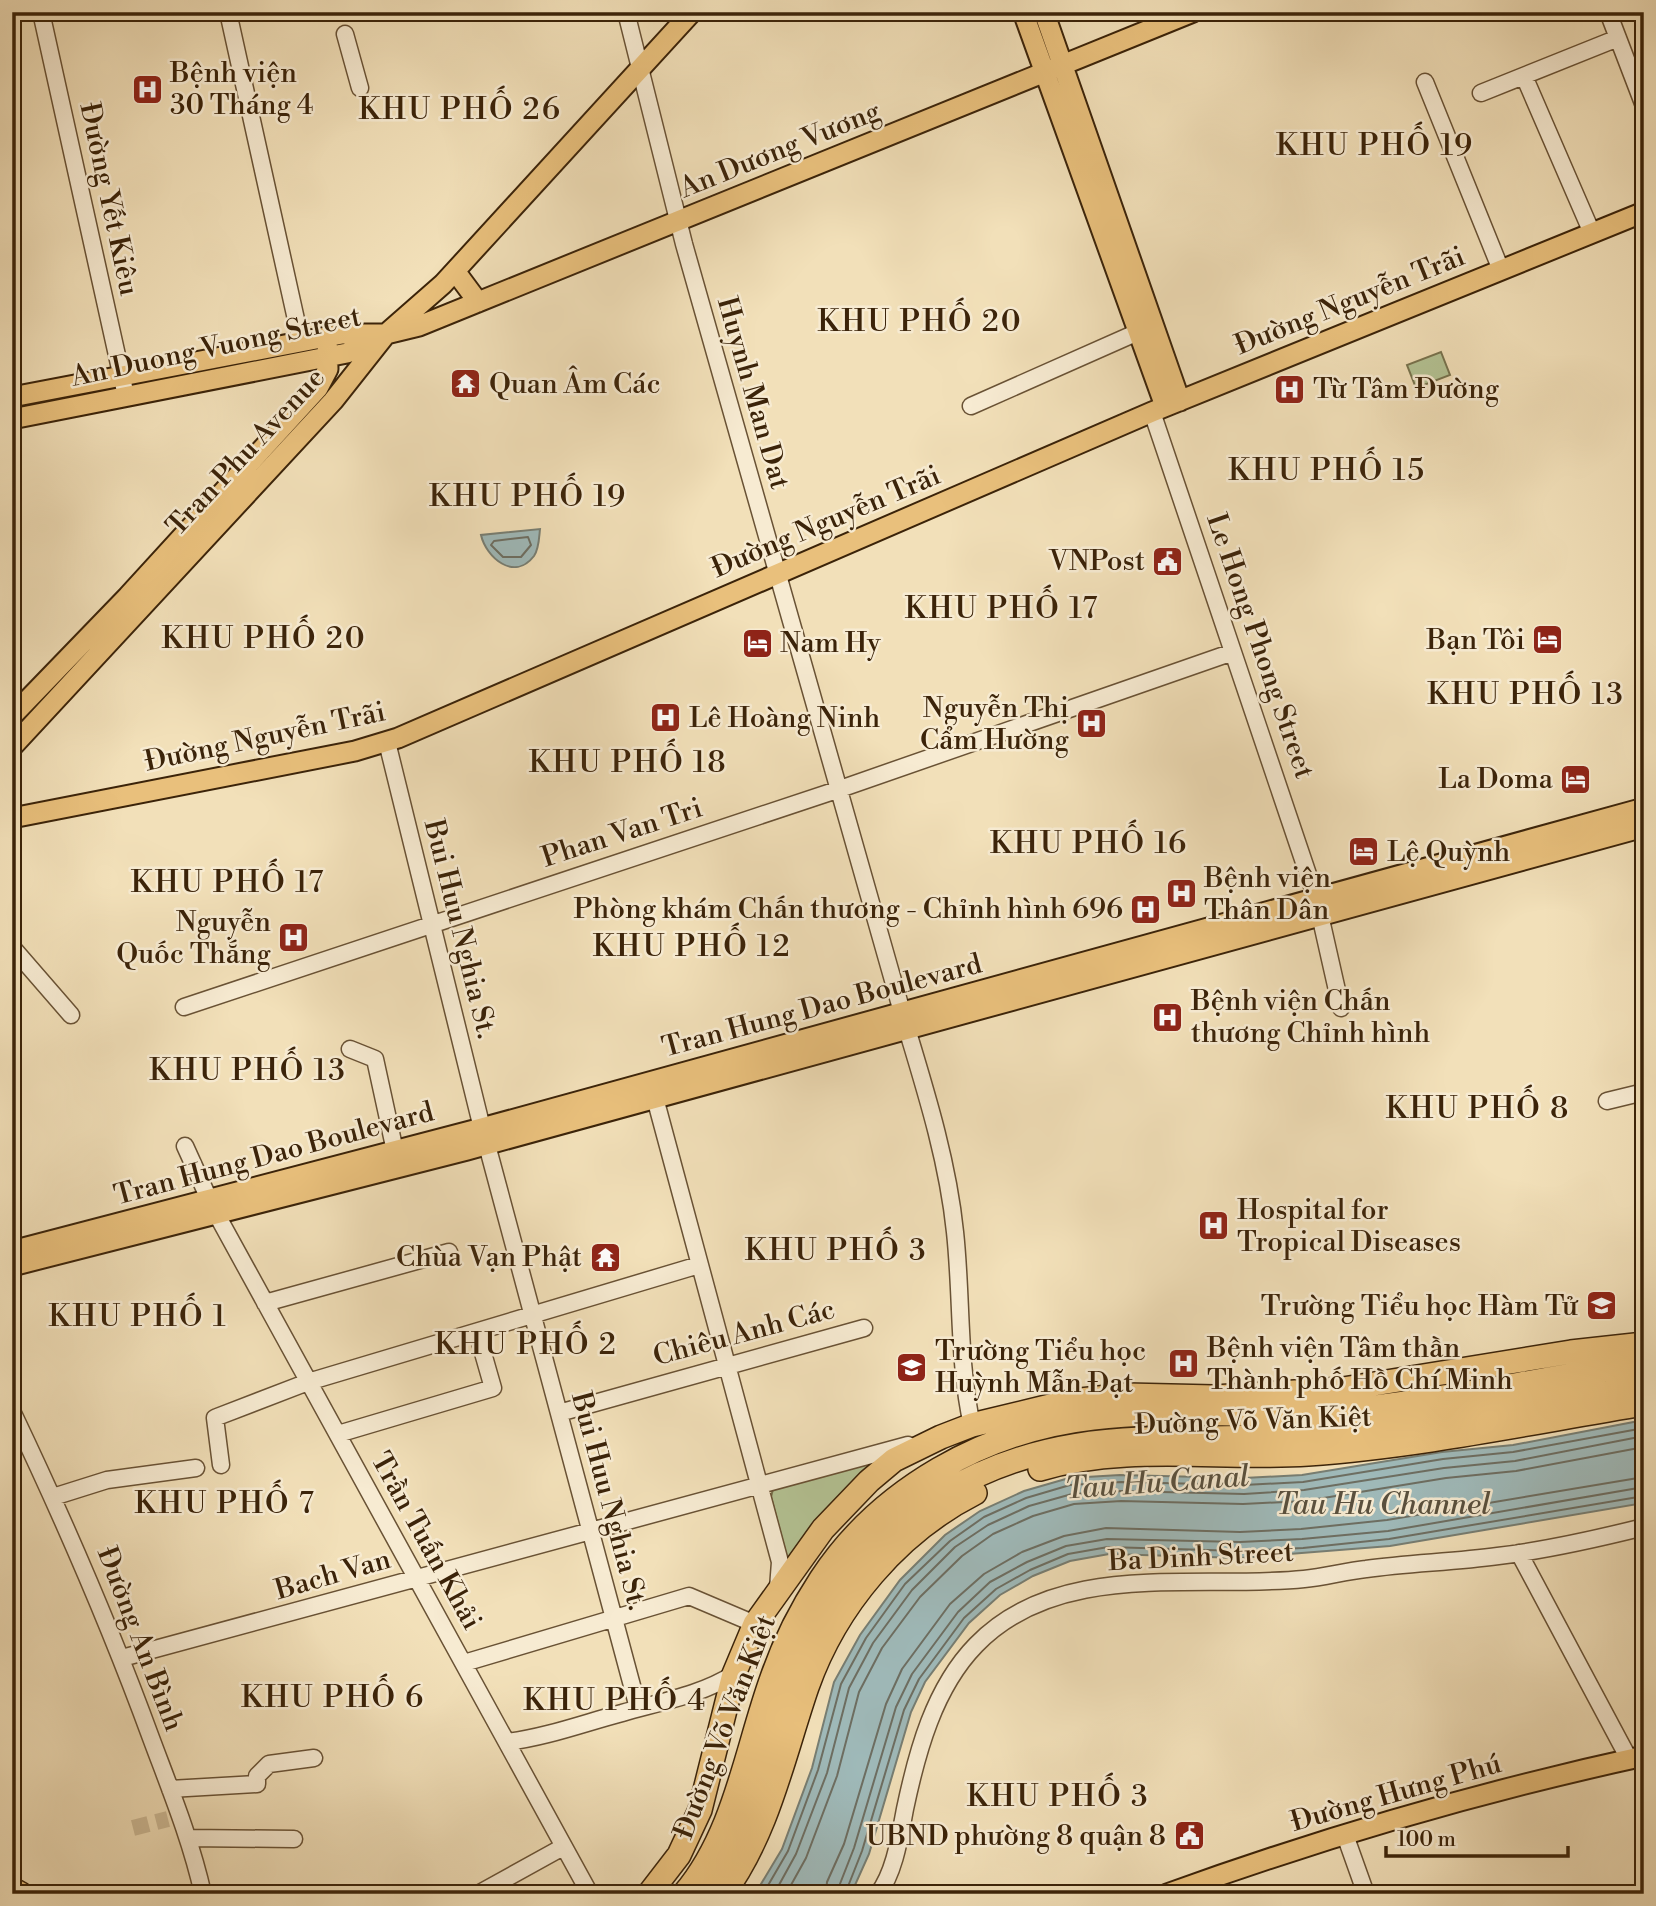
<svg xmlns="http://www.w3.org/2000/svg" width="1656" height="1906" font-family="'Libre Bodoni',serif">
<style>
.green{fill:#b4c394;stroke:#78734e;stroke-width:2}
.water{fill:#9fbaba;stroke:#777e73;stroke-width:2}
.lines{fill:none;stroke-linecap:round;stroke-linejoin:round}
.shore{stroke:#6d6e62;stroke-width:2}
.minor-tunnel{stroke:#cdba96;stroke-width:16;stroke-dasharray:16 8;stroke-linecap:butt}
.minor-casing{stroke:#695235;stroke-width:19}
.major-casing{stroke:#3b2309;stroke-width:23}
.highway-casing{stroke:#3b2309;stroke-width:26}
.minor{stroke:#f7ebd2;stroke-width:16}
.major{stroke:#e9c07c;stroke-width:19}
.highway{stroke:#e9c07c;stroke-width:23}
.labels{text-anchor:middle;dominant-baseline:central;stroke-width:5;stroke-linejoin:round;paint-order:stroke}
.poi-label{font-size:28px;fill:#3b2309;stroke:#f7ebd2;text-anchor:start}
.street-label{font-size:28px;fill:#3b2309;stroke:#f7ebd2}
.neighbourhood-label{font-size:30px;letter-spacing:2px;fill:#3b2309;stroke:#f7ebd2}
.water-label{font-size:30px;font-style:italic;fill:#59503e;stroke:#f7ebd2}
</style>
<rect width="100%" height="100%" fill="#f2e0b9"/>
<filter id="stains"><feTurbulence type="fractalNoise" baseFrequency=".00286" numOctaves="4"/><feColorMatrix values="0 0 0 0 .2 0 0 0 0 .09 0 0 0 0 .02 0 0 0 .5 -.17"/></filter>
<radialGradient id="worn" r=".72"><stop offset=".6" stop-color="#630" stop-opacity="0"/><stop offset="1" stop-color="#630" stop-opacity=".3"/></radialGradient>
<path class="green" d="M1441 352 1450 375 1416 388 1407 365Z
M887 1456 789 1565 771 1497 773 1489Z"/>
<path class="water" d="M540 529C539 538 539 549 534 556 514 582 486 557 481 535Z
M1644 1420V1503L1390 1546 1240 1558 1109 1554 1070 1561 1033 1576 1000 1595 969 1623 925 1682 911 1712 869 1854 851 1894H755L782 1849 812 1768 834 1682 860 1635 900 1580 945 1535 980 1511 1024 1491 1069 1478 1120 1475 1244 1478 1302 1475 1442 1452 1513 1445Z"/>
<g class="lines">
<path class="shore" d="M528 537 531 545 521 557H503L491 545 494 541Z
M763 1894 788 1851 818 1770 841 1684 866 1638 905 1584 950 1541 984 1517 1026 1498 1070 1485 1121 1482 1244 1485 1303 1482 1443 1459 1513 1452 1644 1428
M774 1894 796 1854 827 1773 849 1688 873 1643 912 1590 955 1547 988 1525 1029 1506 1072 1494 1121 1491 1244 1494 1304 1490 1444 1468 1515 1461 1644 1436
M786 1894 806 1858 837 1776 859 1692 882 1648 920 1597 962 1556 993 1534 1033 1516 1074 1504 1121 1501 1243 1504 1305 1501 1446 1478 1516 1471 1644 1447
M826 1894 827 1882 844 1844 886 1704 902 1669 950 1604 984 1574 1022 1552 1064 1536 1106 1528 1240 1532 1301 1529 1387 1520 1644 1477
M836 1894 854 1848 896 1707 912 1674 958 1612 990 1582 1027 1562 1066 1546 1107 1539 1240 1542 1302 1539 1388 1531 1644 1487
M845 1894 862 1851 904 1710 919 1679 964 1618 996 1589 1030 1570 1068 1554 1108 1547 1240 1551 1303 1548 1389 1539 1644 1496"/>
<path class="minor-tunnel" d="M133 1828 168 1819"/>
<defs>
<path id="minor" d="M41 12 126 396
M228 12 301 342
M626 12 684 244 902 1012
M1608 12 1644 106
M345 34 360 88
M1524 76 1592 233
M1425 82 1501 270
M1481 93 1618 38
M971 406 1138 332
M1152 412 1316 898
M387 742 482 1128
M1320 915 1341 1008
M12 947 71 1015
M184 1007 840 789 1233 652
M907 1029C927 1095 948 1163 955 1232 962 1296 958 1363 972 1425
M350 1049 375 1059 395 1151
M655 1098 780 1562 778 1588
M1607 1101 1644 1092
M487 1145 638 1708
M185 1146 209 1199
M217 1215 590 1894
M265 1303 449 1252
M12 1411C63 1518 110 1626 151 1738 170 1789 191 1840 203 1894
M559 1413 864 1328
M338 1434 493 1388 477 1332
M221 1465 215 1418 217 1417 308 1382 699 1265
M53 1497 107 1480 196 1468
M1519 1553 1629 1759
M122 1658 908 1445
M464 1663 689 1596 755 1624
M507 1742C547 1737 584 1723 622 1713 660 1702 701 1695 734 1674
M170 1789 257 1784V1776L269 1764 314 1758
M1345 1835 1366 1894
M188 1838 294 1839
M478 1894 563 1847
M878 1894C895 1872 900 1835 905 1809 917 1752 934 1688 976 1645 1059 1559 1195 1590 1304 1579 1325 1577 1346 1571 1366 1569 1410 1563 1455 1562 1498 1556 1548 1550 1596 1539 1644 1527"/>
<path id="major" d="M1023 12 1165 406
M1044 12 1180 401
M455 271 478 302
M12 397 342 334H386L419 326 1193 12
M12 419 347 353 380 339
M12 716 128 596 318 388 328 369 327 337
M12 747 333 401 386 334 443 284 692 12
M12 818 355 751 398 738 1152 412 1644 212
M12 1251 482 1128 1644 808
M12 1266 467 1150 1644 827
M1167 1894C1322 1838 1483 1791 1644 1756"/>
<path id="highway" d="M1040 1469C1126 1443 1220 1460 1308 1454 1421 1446 1533 1422 1644 1404
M12 1889 21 1894
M649 1894 679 1855 700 1810 734 1674 755 1624 823 1529 869 1481 894 1460 941 1437 972 1425 1071 1401 1127 1395 1214 1397 1343 1389 1571 1352 1644 1344
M684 1894C735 1834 746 1750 772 1678 784 1643 800 1611 821 1579 880 1489 986 1430 1093 1418 1174 1408 1258 1419 1339 1411 1441 1401 1542 1378 1644 1364
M705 1894C752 1825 765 1743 797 1667 812 1631 835 1596 858 1565 879 1537 911 1513 940 1495 1073 1415 1187 1448 1330 1433 1435 1422 1539 1403 1644 1387
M723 1894C768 1833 783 1757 807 1687 836 1605 898 1532 975 1493"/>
</defs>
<use href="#minor" class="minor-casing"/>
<use href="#major" class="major-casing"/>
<use href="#highway" class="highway-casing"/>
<use href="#minor" class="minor"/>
<use href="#major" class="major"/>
<use href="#highway" class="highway"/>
</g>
<defs>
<symbol id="hospital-square" viewBox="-11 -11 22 22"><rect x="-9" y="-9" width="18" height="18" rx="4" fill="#8f2418" stroke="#f7ebd2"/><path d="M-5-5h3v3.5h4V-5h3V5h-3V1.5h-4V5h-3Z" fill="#fff"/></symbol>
<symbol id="temple-square" viewBox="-11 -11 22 22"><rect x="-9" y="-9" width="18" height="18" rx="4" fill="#8f2418" stroke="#f7ebd2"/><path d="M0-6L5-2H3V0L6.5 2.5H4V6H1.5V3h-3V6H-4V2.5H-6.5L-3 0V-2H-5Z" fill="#fff"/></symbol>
<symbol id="civic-square" viewBox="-11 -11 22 22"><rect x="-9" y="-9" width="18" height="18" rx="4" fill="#8f2418" stroke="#f7ebd2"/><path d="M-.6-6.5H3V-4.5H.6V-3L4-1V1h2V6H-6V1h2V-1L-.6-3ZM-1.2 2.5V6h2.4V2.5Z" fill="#fff"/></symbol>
<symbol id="hotel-square" viewBox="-11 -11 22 22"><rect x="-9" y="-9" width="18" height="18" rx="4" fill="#8f2418" stroke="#f7ebd2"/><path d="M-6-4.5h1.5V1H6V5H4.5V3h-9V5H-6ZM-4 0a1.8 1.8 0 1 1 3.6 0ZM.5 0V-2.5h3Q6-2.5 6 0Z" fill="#fff"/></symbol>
<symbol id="school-square" viewBox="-11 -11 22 22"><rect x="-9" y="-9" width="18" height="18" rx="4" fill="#8f2418" stroke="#f7ebd2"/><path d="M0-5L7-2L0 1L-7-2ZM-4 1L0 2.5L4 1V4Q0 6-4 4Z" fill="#fff"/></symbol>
</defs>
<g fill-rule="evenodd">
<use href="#hospital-square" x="130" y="72" width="35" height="35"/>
<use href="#temple-square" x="448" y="366" width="35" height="35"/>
<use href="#hospital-square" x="1272" y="372" width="35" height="35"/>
<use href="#civic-square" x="1150" y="544" width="35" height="35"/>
<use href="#hotel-square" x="1530" y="622" width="35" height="35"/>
<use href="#hotel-square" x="740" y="626" width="35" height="35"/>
<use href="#hospital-square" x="648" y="700" width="35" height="35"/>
<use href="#hospital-square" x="1074" y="706" width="35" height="35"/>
<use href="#hotel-square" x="1558" y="762" width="35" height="35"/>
<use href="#hotel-square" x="1346" y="834" width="35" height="35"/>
<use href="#hospital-square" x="1164" y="876" width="35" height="35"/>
<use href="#hospital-square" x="1128" y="892" width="35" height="35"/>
<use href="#hospital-square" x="276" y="920" width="35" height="35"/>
<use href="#hospital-square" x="1150" y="1000" width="35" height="35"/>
<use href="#hospital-square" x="1196" y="1208" width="35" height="35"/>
<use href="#temple-square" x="588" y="1240" width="35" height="35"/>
<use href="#school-square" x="1584" y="1288" width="35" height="35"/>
<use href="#hospital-square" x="1166" y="1346" width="35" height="35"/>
<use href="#school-square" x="894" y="1350" width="35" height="35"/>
<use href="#civic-square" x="1172" y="1818" width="35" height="35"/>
</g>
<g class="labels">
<g class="poi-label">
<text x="170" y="73">Bệnh viện<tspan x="170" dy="32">30 Tháng 4</tspan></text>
<text x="489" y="384">Quan Âm Các</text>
<text x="1313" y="389">Từ Tâm Đường</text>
<text x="1145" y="561" text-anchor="end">VNPost</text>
<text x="1525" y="640" text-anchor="end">Bạn Tôi</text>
<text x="780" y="643">Nam Hy</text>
<text x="1069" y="708" text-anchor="end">Nguyễn Thị<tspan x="1069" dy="32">Cẩm Hường</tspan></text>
<text x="689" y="718">Lê Hoàng Ninh</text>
<text x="1553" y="779" text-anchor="end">La Doma</text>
<text x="1387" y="852">Lệ Quỳnh</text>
<text x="1204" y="878">Bệnh viện<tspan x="1204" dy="32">Thân Dân</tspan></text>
<text x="1123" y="909" text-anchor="end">Phòng khám Chấn thương - Chỉnh hình 696</text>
<text x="271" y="922" text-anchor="end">Nguyễn<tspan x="271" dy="32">Quốc Thắng</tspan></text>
<text x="1191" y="1001">Bệnh viện Chấn<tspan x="1191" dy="32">thương Chỉnh hình</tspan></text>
<text x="1237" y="1210">Hospital for<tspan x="1237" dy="32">Tropical Diseases</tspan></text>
<text x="582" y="1257" text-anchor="end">Chùa Vạn Phật</text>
<text x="1578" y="1306" text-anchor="end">Trường Tiểu học Hàm Tử</text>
<text x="1207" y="1348">Bệnh viện Tâm thần<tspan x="1207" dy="32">Thành phố Hồ Chí Minh</tspan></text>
<text x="935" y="1351">Trường Tiểu học<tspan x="935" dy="32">Huỳnh Mẫn Đạt</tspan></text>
<text x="1166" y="1836" text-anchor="end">UBND phường 8 quận 8</text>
</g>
<g class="street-label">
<text transform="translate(780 150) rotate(-22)">An Dương Vương</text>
<text transform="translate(109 199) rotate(78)">Đường Yết Kiêu</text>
<text transform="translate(1350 301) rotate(-22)">Đường Nguyễn Trãi</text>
<text transform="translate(216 347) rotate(-12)">An Duong Vuong Street</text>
<text transform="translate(753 393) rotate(74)">Huynh Man Dat</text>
<text transform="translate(246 452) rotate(-47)">Tran Phu Avenue</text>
<text transform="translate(826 522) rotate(-23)">Đường Nguyễn Trãi</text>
<text transform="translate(1260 646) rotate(71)">Le Hong Phong Street</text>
<text transform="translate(265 737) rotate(-12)">Đường Nguyễn Trãi</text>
<text transform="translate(622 833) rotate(-18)">Phan Van Tri</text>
<text transform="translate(460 929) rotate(76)">Bui Huu Nghia St.</text>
<text transform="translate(822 1006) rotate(-15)">Tran Hung Dao Boulevard</text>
<text transform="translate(274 1154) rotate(-15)">Tran Hung Dao Boulevard</text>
<text transform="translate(744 1333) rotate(-15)">Chiêu Anh Các</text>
<text transform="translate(1253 1421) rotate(-2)">Đường Võ Văn Kiệt</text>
<text transform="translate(609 1501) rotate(75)">Bui Huu Nghia St.</text>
<text transform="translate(426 1541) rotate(61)">Trần Tuấn Khải</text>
<text transform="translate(1201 1557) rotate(-3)">Ba Dinh Street</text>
<text transform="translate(333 1575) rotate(-16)">Bach Van</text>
<text transform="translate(140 1639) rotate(69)">Đường An Bình</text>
<text transform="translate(725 1727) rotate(-69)">Đường Võ Văn Kiệt</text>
<text transform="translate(1396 1793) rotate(-16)">Đường Hưng Phú</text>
</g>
<g class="neighbourhood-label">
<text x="460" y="110">KHU PHỐ 26</text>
<text x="1375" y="146">KHU PHỐ 19</text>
<text x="920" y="322">KHU PHỐ 20</text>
<text x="1327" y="471">KHU PHỐ 15</text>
<text x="528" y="497">KHU PHỐ 19</text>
<text x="1002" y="609">KHU PHỐ 17</text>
<text x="264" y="639">KHU PHỐ 20</text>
<text x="1526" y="695">KHU PHỐ 13</text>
<text x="628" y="763">KHU PHỐ 18</text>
<text x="1089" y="844">KHU PHỐ 16</text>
<text x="228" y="883">KHU PHỐ 17</text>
<text x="692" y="947">KHU PHỐ 12</text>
<text x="248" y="1071">KHU PHỐ 13</text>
<text x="1478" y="1109">KHU PHỐ 8</text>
<text x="836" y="1251">KHU PHỐ 3</text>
<text x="138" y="1317">KHU PHỐ 1</text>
<text x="526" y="1345">KHU PHỐ 2</text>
<text x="225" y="1504">KHU PHỐ 7</text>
<text x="333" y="1698">KHU PHỐ 6</text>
<text x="615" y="1701">KHU PHỐ 4</text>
<text x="1058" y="1797">KHU PHỐ 3</text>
</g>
<g class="water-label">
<text transform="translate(1157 1483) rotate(-4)">Tau Hu Canal</text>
<text x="1383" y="1505">Tau Hu Channel</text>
</g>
</g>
<rect width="1656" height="1906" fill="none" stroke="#f2e0b9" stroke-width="42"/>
<rect x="14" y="14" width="1628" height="1878" fill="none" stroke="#3b2309" stroke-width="3.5"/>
<rect x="21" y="21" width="1614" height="1864" fill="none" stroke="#3b2309" stroke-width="2"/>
<path d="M1386 1846v10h182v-10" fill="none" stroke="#3b2309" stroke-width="3.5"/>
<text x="1397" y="1846" font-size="21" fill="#3b2309" stroke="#f7ebd2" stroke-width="5" paint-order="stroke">100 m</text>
<rect width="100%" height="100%" filter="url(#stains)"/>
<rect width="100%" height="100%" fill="url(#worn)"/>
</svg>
